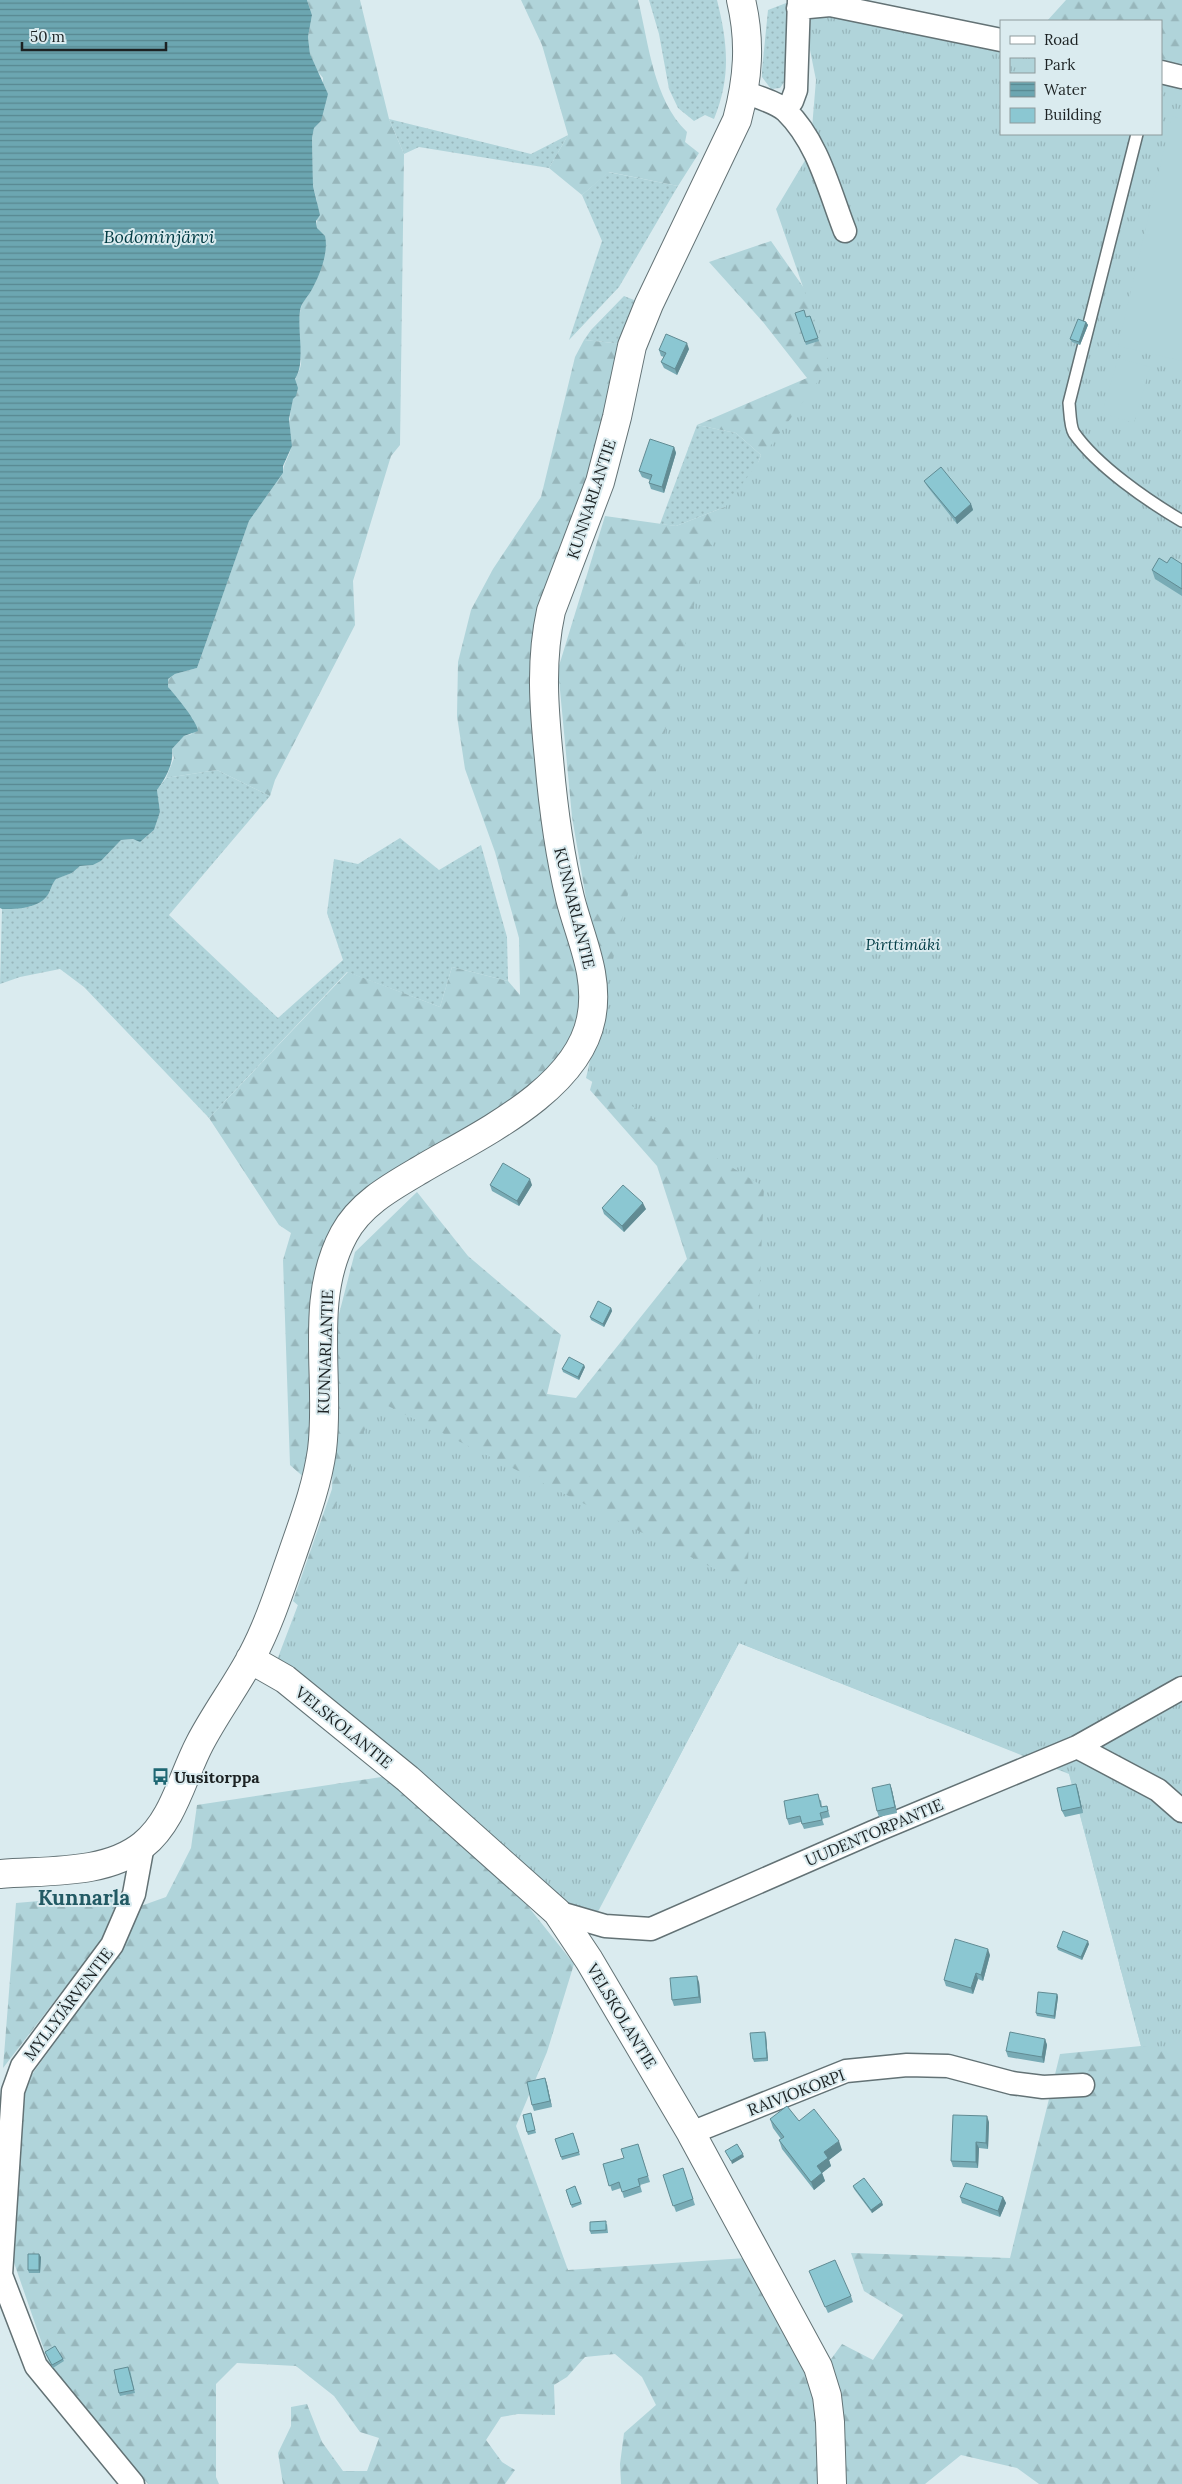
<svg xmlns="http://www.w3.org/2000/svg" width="1182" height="2484" font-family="Lora,serif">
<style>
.grass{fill:url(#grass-dots)}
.forest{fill:url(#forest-firs)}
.park{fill:url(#park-tufts)}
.garden{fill:#b0d4da}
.water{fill:url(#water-rules)}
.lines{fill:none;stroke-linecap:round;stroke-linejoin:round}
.lane-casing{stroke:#637275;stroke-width:14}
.street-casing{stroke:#637275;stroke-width:25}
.secondary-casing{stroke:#637275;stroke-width:30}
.lane{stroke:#fff;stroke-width:11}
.street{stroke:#fff;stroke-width:22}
.secondary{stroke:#fff;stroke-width:28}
.wall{fill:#78abb5}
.shaded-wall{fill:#618b93}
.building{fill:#8bc7d2;stroke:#618b93}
.labels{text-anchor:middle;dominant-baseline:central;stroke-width:4;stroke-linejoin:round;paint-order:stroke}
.street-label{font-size:16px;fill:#1c2223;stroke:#daebef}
.park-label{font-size:16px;font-style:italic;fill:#043e47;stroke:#daebef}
.poi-label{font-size:16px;font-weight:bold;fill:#1c2223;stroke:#daebef;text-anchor:start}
.water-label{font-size:18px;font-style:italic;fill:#003a42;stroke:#daebef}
.district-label{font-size:21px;font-weight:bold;fill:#225a64;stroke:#daebef}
</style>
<defs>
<pattern id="grass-dots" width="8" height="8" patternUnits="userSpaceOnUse" patternTransform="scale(1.25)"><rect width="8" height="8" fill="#b0d4da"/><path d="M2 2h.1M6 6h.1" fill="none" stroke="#97b6bb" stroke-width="1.8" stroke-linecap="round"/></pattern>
<pattern id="forest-firs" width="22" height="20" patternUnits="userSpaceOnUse" patternTransform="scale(1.25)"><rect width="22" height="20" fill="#b0d4da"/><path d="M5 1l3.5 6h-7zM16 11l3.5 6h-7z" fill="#97b6bb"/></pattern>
<pattern id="park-tufts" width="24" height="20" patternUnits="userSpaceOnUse" patternTransform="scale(1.25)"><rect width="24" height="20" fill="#b0d4da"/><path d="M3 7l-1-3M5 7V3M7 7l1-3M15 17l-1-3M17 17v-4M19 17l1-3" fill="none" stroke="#97b6bb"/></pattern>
<pattern id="water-rules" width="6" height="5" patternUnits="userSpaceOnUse" patternTransform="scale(1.25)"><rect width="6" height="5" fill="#6ca6b1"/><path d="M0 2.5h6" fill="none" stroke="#588790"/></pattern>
</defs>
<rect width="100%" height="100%" fill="#daebef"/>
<path class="grass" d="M649 0H717C728 44 731 77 714 119L705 115 694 121 678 108 669 89 659 34Z
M794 0 787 78 780 88 771 89 762 77V70L768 10Z
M389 119 531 154 568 135 549 168 419 147 404 154Z
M608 172 678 186 619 287 569 340 602 241 582 195Z
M624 296 639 302 624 344 584 340 591 330Z
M697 425 736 433 761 455 745 499 676 526 660 524Z
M217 770 270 796 169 915 278 1018 343 960 327 913 334 859 358 864 400 838 439 870 481 845 507 937 508 981 452 967 440 1007 347 972 209 1118 84 987 60 969 20 977 0 984 2 909 30 907 37 903 49 893 55 879 72 873 80 866 93 865 101 861 121 840 133 839 141 841 154 830 160 812 157 790 166 778Z"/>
<path class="forest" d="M307 0H360L389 119 404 154 400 445 391 456 353 581 355 625 275 780 270 796 217 770 166 778 174 758 172 749 184 736 192 734 193 719C183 710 177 697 168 687V679L175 674 197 668 249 521 283 473C283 464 289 457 291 448 293 439 288 427 290 418 291 406 292 391 295 380 298 372 302 368 301 358 300 343 294 307 308 296L321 234 317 228V201L313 186 312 138 314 128 321 121 323 78 315 68 310 54 308 37 312 15Z
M521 0H638C649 44 653 99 687 132L685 142 699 153 678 186 609 172 582 195 549 168 568 135 542 45Z
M1066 0H1182V64L1161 60V21H1047Z
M771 241 818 308 1182 614V2484H1039L1017 2468 961 2455 925 2484H844L829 2362 842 2344 873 2360 903 2315 864 2291 851 2253 1010 2258 1060 2054 1141 2046 1069 1774 739 1643 640 1831 370 1667 293 1601 332 1489 338 1318 355 1252 417 1192 468 1256 561 1335 547 1394 576 1398 687 1259 657 1166 590 1090 601 1050 603 997 572 817 558 669 605 516 676 526 745 499 761 455 736 433 697 425 807 378 763 322 709 262Z
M584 340 624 344 598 463 542 616 583 969 582 1017 552 1071 341 1224 307 1480 290 1465 283 1260 291 1233 279 1225 209 1118 348 972 440 1007 452 967 508 981 520 995 519 938 495 852 465 769 457 716 458 662 471 610 493 569 541 497 575 357Z
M388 1776 527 1905 574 1964 547 2052 516 2126 568 2270 746 2258 807 2371 816 2398 820 2484H621L620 2464 624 2433 656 2405 642 2377 615 2354 585 2357 567 2377 554 2385 555 2415 518 2414 501 2417 486 2440 502 2462 515 2470 505 2484H283L278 2453 291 2426V2407L307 2404 322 2442 343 2471H367L379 2438 360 2432 334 2396 296 2366 237 2363 216 2384V2477L219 2484H148L49 2364 10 2251 23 2087 117 1956 138 1907 166 1897 191 1848 197 1805Z
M120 1894 101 1941 3 2068 16 1903Z"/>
<path class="park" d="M800 0 1001 33V134H1161V60L1182 64V2053L1141 2046 1069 1773 739 1643 591 1925 277 1660 376 1400 747 1585 764 1187 586 1078 706 552 717 538 709 536 712 525 830 365 776 209 810 152 816 80Z"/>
<path class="garden" d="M1172 116 1182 119V361L1118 346Z
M1118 358 1150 367 1134 423 1102 413Z"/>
<path class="water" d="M0 0H307L312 15 308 37 310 54 328 94 321 121 314 128 312 138 313 186 320 215 316 221 317 228 325 236C329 253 319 277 311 291 307 298 301 303 300 311 297 332 306 363 295 379L298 388 296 396 293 399 289 419 292 446 283 466V473L249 521 197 668 175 674 168 679V687C176 696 197 721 198 731L184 736 172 749C174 763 166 778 157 790L160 812 154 830 140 842 133 839 121 840 101 861 93 865 80 866 72 873 56 879C52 884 51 889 49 893 40 909 17 909 2 909L0 908Z"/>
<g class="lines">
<defs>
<path id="lane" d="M1137 134 1069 403C1070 412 1070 427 1074 433 1097 466 1148 501 1182 521"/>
<path id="street" d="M798 8 830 5 1001 40
M1161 72 1182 77
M744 92C757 97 776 102 786 111 818 142 829 190 845 231
M785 110 792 101 796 90 799 0
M1077 1747 1158 1790 1182 1811
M557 1912 605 1926 651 1929 873 1832 1077 1747 1182 1688
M691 2133 846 2071 907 2065 948 2066 1012 2083 1043 2087 1083 2085
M133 2484 36 2366 1 2275 13 2091 22 2066 112 1945 134 1894 143 1845"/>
<path id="secondary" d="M250 1659 285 1679 408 1779 557 1912 589 1960 691 2133 818 2367 827 2396 830 2422 832 2484
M0 1874C46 1870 106 1875 143 1845 174 1820 182 1777 200 1743 215 1714 236 1686 252 1656 269 1624 280 1589 292 1555 304 1520 317 1486 322 1450 331 1380 308 1300 344 1234 360 1204 391 1187 420 1170 477 1136 577 1091 591 1019 600 976 580 938 570 898 559 852 553 806 549 759 544 709 540 661 551 611L600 482 617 417 632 346 649 304 737 120C748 79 751 42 741 0"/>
</defs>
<use href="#lane" class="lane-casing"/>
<use href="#street" class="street-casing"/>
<use href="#secondary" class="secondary-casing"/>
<use href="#lane" class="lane"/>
<use href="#street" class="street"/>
<use href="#secondary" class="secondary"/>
</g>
<path class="wall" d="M795 313 806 317 810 316 819 341 806 345Z
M1086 322 1088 325 1080 345 1072 342 1070 339Z
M689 349 677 375 664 368 661 362 664 357 661 356 659 350Z
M674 447 676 453 664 493 651 489 649 483 650 480 642 477 639 471Z
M924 481 971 504 973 510 957 524 927 486Z
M1167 563 1182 564V596L1155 579 1152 570Z
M490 1185H532L519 1206 492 1191Z
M602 1208 646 1209 624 1232 604 1214Z
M611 1308 612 1311 604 1327 591 1320 590 1317Z
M585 1367 579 1380 563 1372 562 1369Z
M890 1784 892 1790 897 1813 879 1817 877 1811Z
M1076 1784 1078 1790 1083 1813 1065 1817 1062 1811Z
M821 1800 822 1807 827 1806 830 1817 822 1819 824 1825 804 1829 801 1822 789 1825 787 1819Z
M1089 1944 1082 1960 1058 1950 1057 1947Z
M990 1955 983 1981 978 1979 973 1994 946 1986 944 1980Z
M699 1982 701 2003 674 2006 672 2000Z
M1057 1994 1058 1997 1055 2019 1037 2016 1036 2013Z
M766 2035 768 2061 754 2062 753 2059Z
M1045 2039 1047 2045 1044 2063 1008 2057 1006 2051Z
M545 2078 547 2084 552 2107 534 2111 532 2105Z
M531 2113 536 2133 528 2135 527 2132Z
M770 2119 799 2121 842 2150 829 2160 831 2166 822 2173 825 2181 814 2190 782 2149 779 2140 781 2139 773 2128Z
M989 2122 988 2149 979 2148 978 2168 953 2167 951 2161Z
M573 2133 580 2155 562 2160 555 2139Z
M638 2144 650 2182 640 2185 642 2192 624 2198 621 2188 612 2191 603 2164 624 2158Z
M683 2168 695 2205 676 2212 663 2175Z
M575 2186 582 2204 572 2208 566 2190Z
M853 2186 883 2205 872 2213 854 2189Z
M960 2197H1003L1006 2203 1000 2217 962 2203Z
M607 2224 608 2233 591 2234 590 2231Z
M41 2257 40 2273H29L28 2270Z
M809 2271 851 2296 853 2302 828 2313Z
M45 2352 63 2359 64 2361 53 2368Z
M130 2370 135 2393 120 2396 119 2393Z"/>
<path class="shaded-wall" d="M1086 322 1088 325 1080 345 1079 342Z
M687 343 689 349 677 375 675 369Z
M674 447 676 453 664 493 662 487Z
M971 504 973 510 957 524 955 518Z
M530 1179 532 1185 519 1206 517 1201Z
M643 1203 646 1209 624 1232 622 1226Z
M611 1308 612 1311 604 1327 603 1324Z
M584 1365 585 1367 579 1380 578 1377Z
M890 1784 892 1790 897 1813 895 1807Z
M1076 1784 1078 1790 1083 1813 1081 1807Z
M1088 1941 1089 1944 1082 1960 1081 1957Z
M988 1949 990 1955 983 1981 981 1975Z
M976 1973 978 1979 973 1994 971 1988Z
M697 1976 699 1982 701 2003 699 1997Z
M1057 1994 1058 1997 1055 2019 1054 2016Z
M765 2032 766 2035 768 2061 767 2058Z
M1045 2039 1047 2045 1044 2063 1042 2057Z
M545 2078 547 2084 552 2107 550 2101Z
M987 2116 989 2122 988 2149 986 2143Z
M839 2141 842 2150 829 2160 831 2166 822 2173 825 2181 814 2190 811 2182 817 2166 824 2152Z
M976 2142 979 2148 978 2168 976 2162Z
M743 2154 744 2157 732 2164 731 2161Z
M1003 2197 1006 2203 1000 2217 998 2211Z
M882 2202 883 2205 872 2213 871 2210Z
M39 2254 41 2257 40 2273 39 2270Z"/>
<path class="building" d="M804 310 806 317 810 316 818 338 805 342 795 313Z
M1078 319 1086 322 1079 342 1070 339Z
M666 334 687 343 675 369 661 362 666 353 659 350Z
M650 439 674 447 662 487 649 483 652 475 639 471Z
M941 467 971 504 955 518 924 481Z
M1171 557 1182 564V589L1152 570 1159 558 1167 563Z
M503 1163 530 1179 517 1201 490 1185Z
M623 1185 643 1203 622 1226 602 1208Z
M598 1301 611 1308 603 1324 590 1317Z
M569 1357 584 1365 578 1377 562 1369Z
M890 1784 895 1807 877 1811 872 1788Z
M1076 1784 1081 1807 1062 1811 1057 1788Z
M818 1794 821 1807 827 1806 828 1811 820 1813 822 1820 802 1824 800 1816 787 1819 784 1801Z
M1063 1931 1088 1941 1081 1957 1057 1947Z
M955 1939 988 1949 981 1975 976 1973 971 1988 944 1980Z
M697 1976 699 1997 672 2000 670 1978Z
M1038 1992 1057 1994 1054 2016 1036 2013Z
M765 2032 767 2058 753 2059 750 2033Z
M1010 2032 1045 2039 1042 2057 1006 2051Z
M545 2078 550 2101 532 2105 527 2082Z
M787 2106 799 2121 814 2109 839 2141 824 2152 828 2158 817 2166 822 2173 811 2182 779 2140 784 2137 770 2119Z
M531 2113 535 2130 527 2132 523 2115Z
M953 2115 987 2116 986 2143 976 2142V2162L951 2161Z
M573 2133 579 2152 561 2157 555 2139Z
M638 2144 648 2176 638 2179 640 2186 622 2192 619 2182 609 2186 603 2164 624 2158 621 2149Z
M737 2144 743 2154 731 2161 725 2151Z
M683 2168 693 2199 673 2206 663 2175Z
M864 2178 882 2202 871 2210 853 2186Z
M966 2183 1003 2197 998 2211 960 2197Z
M575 2186 581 2202 571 2205 566 2190Z
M606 2221V2230L590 2231V2222Z
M28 2254H39V2270H28Z
M835 2260 851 2296 825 2307 809 2271Z
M55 2346 63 2359 52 2365 45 2352Z
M128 2367 134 2390 119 2393 114 2370Z"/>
<defs>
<symbol id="bus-bare" viewBox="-9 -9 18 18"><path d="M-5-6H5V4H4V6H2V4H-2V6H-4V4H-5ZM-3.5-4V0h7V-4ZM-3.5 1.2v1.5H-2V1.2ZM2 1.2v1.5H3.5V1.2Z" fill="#1e6773" stroke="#daebef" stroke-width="2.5" paint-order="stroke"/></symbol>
</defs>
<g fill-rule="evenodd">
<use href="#bus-bare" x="148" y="1764" width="25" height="25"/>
</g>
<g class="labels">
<g class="street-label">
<text transform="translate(591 499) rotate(-72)">KUNNARLANTIE</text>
<text transform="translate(575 908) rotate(76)">KUNNARLANTIE</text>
<text transform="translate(325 1352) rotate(-88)">KUNNARLANTIE</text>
<text transform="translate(344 1727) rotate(39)">VELSKOLANTIE</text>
<text transform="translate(874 1832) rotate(-23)">UUDENTORPANTIE</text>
<text transform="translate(68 2004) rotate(-53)">MYLLYJÄRVENTIE</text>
<text transform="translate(622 2016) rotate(59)">VELSKOLANTIE</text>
<text transform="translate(796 2092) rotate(-21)">RAIVIOKORPI</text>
</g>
<g class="park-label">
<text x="903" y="944">Pirttimäki</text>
</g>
<g class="poi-label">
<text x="174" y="1777">Uusitorppa</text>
</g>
<g class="water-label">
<text x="159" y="236">Bodominjärvi</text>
</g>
<g class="district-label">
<text x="84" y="1897">Kunnarla</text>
</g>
</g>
<rect x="1000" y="20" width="162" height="115" fill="#daebef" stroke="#8e9b9d"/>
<rect x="1010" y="36" width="25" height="8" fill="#ffffff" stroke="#8e9b9d"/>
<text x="1044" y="45" font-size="15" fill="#1c2223">Road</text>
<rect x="1010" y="58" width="25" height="15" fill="url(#park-tufts)" stroke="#8e9b9d"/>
<text x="1044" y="70" font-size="15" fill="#1c2223">Park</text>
<rect x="1010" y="82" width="25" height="15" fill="url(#water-rules)" stroke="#8e9b9d"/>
<text x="1044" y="95" font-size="15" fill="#1c2223">Water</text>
<rect x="1010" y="108" width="25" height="15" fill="#8bc7d2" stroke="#8e9b9d"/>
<text x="1044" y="120" font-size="15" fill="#1c2223">Building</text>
<path d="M22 42v8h144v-8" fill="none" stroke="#1c2223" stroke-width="2.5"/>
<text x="30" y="42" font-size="15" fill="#1c2223" stroke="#daebef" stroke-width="4" paint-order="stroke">50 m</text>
</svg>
